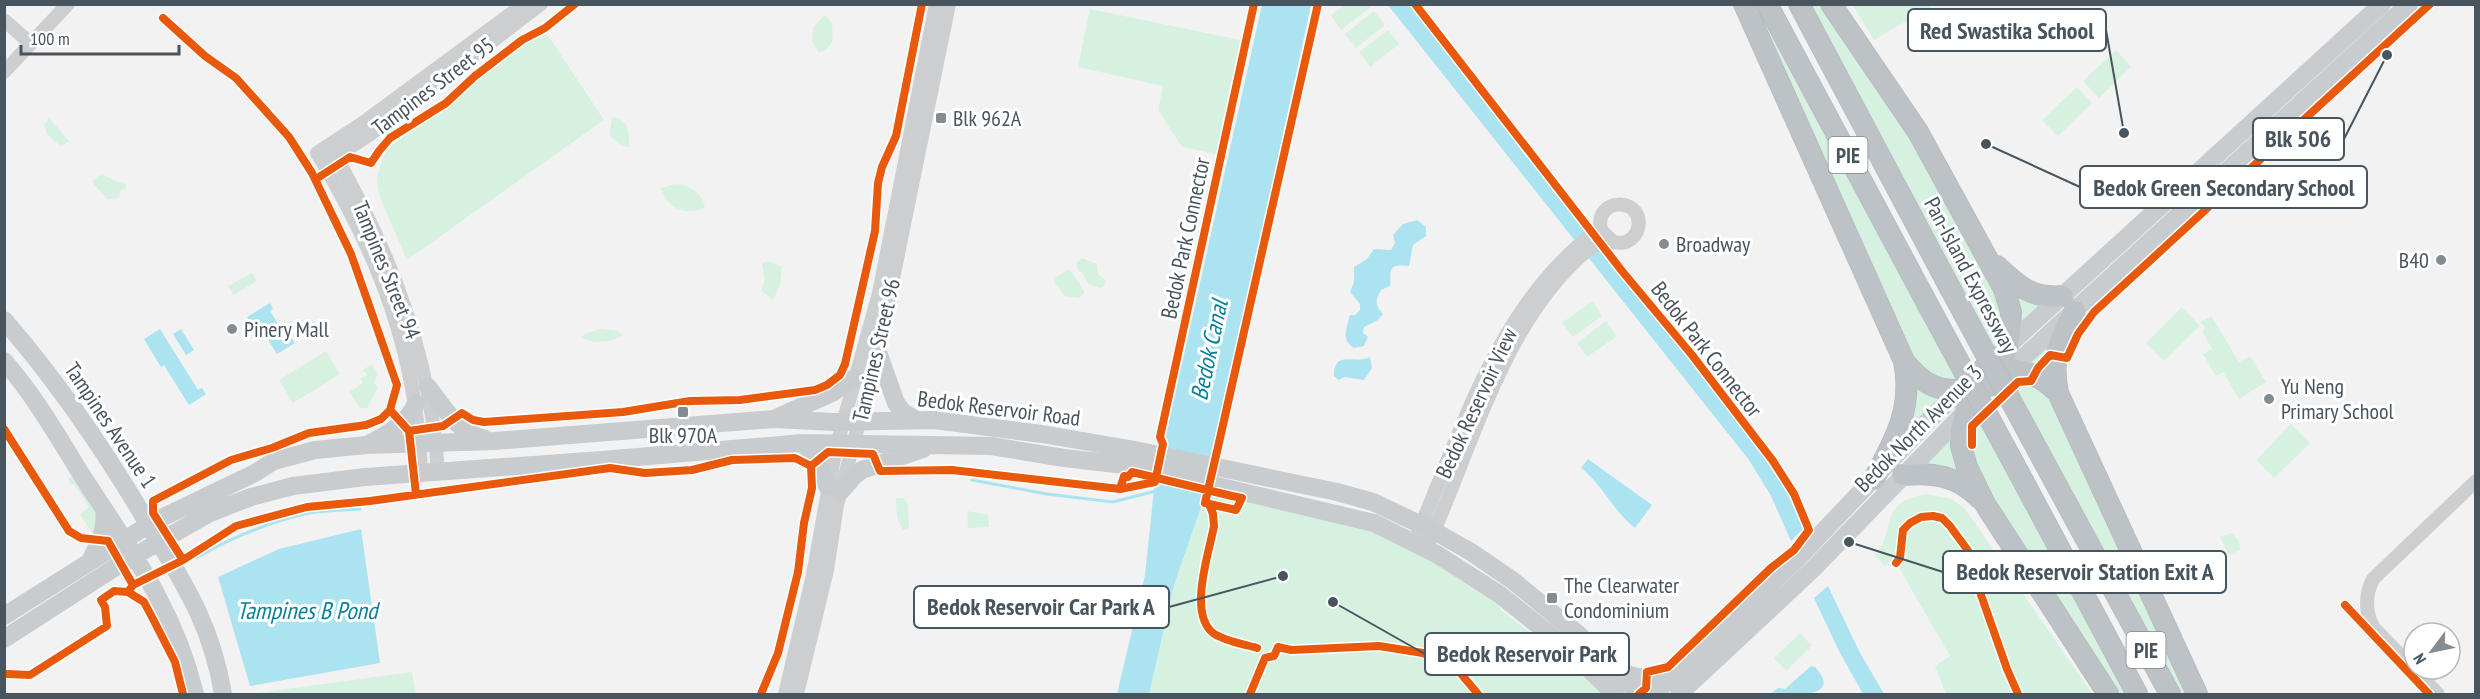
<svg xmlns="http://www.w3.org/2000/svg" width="2480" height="699" font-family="'PT Sans Narrow',sans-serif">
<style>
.green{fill:#d6f1e0}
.water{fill:#abe3f0}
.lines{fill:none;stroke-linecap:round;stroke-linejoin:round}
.stream{stroke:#abe3f0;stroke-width:3}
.highway-casing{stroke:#b7bcc1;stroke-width:22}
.minor{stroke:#ccced0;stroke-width:14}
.major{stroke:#c8cccf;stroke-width:18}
.highway{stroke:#bdc2c7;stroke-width:20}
.highway-bridge-casing{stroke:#b7bcc1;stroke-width:22;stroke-linecap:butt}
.minor-bridge{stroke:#ccced0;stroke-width:14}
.highway-bridge{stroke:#bdc2c7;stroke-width:20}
.cycleway-casing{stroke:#fff;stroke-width:11}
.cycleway{stroke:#e8590c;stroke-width:8}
.poi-dot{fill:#848c92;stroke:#fff;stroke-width:2}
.labels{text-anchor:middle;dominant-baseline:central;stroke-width:6;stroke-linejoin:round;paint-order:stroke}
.shield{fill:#fff;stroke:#7f888f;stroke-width:1.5}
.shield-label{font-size:21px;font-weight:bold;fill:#48555f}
.street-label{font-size:22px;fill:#48555f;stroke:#fff}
.poi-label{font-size:22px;fill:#48555f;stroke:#fff;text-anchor:start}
.water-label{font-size:24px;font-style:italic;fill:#0a8099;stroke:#fff}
.leader{fill:none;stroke:#48555f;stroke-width:2}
.callout-dot{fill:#48555f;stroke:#fff;stroke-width:2}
.callout{fill:#fff;stroke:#48555f;stroke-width:2}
.callout-label{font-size:24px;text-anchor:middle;font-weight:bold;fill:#48555f}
</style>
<rect width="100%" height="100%" fill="#f2f2f2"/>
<path class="green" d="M1345 5H1369L1371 7 1341 30 1331 15Z
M1743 5H1767L1965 374 1958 391 1876 477 1908 384Z
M1800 5H1831L1988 257 2050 298 1986 354Z
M1853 5H1934L1874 40Z
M1090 9 1240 40 1216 154 1182 147 1158 110 1163 86 1078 67Z
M1374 11 1385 25 1356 48 1345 34Z
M825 15 832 22 833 40 827 49 819 53 812 41 813 27Z
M1388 30 1399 44 1370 67 1359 52Z
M545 31 604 120 407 260 379 195 377 177 383 157 392 145 448 105 476 78 523 42Z
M2116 50 2131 67 2099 98 2083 81Z
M2077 87 2092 103 2058 136 2042 120Z
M615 117C631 123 629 133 629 147L622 146 611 137 610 130 612 118Z
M49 118 69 141 62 146 59 145 47 134 44 125Z
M104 175 115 181 125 183 126 188 121 190 119 198 107 199 92 182 98 176Z
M676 184C690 185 700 192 705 205L704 208C684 216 668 208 661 188Z
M1082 258 1097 264 1098 274 1106 281 1104 287 1100 288 1088 284 1082 272 1078 271 1076 263Z
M769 261 782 267 780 285 773 300 761 290 765 280 762 263Z
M1069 269 1083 289 1084 293 1079 298 1065 296 1054 282 1056 277Z
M252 273 257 281 234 295 228 286Z
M1592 301 1602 316 1573 337 1562 323Z
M2182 307 2200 326 2164 361 2146 343Z
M2074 312 2055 374 2198 694H2170L2005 388 2024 371Z
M2211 316 2239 362 2250 356 2266 382 2239 399 2223 372 2216 376 2203 354 2212 349 2202 331 2205 328 2201 322Z
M1606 321 1617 336 1587 357 1577 343Z
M601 329 617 331 623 335C609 343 595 345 581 337L587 333Z
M326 351 340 374 293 403 279 380Z
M372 364 378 374 374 382 378 388 367 408H360L349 392 363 383 360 379 367 375 363 370Z
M1976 414 2137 694H2108L1985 504 1920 473 1941 435 1961 440 1971 435Z
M2291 424 2310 443 2274 478 2256 460Z
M74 475 100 516 92 533 80 514 89 507 74 484 71 485 68 479Z
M1206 493 1374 528 1491 593 1502 611 1541 641 1567 654 1609 694H1149L1174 585Z
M1926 494 1952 499 1965 509 2092 694H1946L1935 666 1950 656 1894 559 1885 566 1875 555C1897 530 1877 503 1926 494Z
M896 498H903L908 504 909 529 903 530 897 518Z
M967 511 988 515 989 527 968 528Z
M2232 533 2239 541 2240 550 2228 555 2220 537Z
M1800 633 1812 646 1786 671 1774 658Z
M412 672 416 694H251Z"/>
<path class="water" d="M1262 5H1311L1206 493 1174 585 1149 694H1117L1145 575 1154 489Z
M1388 5H1413L1762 450 1784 485 1804 528 1791 541 1771 496 1749 460Z
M1417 220 1426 227V236L1413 245 1409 266C1385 263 1392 273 1390 286L1381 290C1375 299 1375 306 1383 314L1378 320 1364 327 1363 333 1368 337 1364 346 1354 348C1340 340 1347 328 1350 315H1355L1360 310V304L1350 292 1354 282V267L1367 259 1374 249 1391 250 1395 243 1393 235 1403 224Z
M270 303 273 309 270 311 287 338 291 337 295 343 277 354 262 330 257 333 247 317Z
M160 329 198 390 202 388 206 394 189 405 164 365 161 367 144 339Z
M181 329 194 350 186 355 173 334Z
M1370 357 1372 368 1364 380 1344 377 1339 380 1334 376C1334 349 1355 365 1370 357Z
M1588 459 1652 505 1635 528C1613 511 1603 485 1581 468Z
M361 529 380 663 250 686 218 577 279 549Z
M1828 586 1859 651 1884 694H1863L1839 651 1814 598Z
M1811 666 1815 667C1845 699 1789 695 1770 694L1778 688 1785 689Z"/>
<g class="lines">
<path class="stream" d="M972 480 1047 494 1113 502 1156 491
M196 558C232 537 269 522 309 513 325 510 343 510 360 509"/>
<defs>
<path id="highway" d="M1744 4 1904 361C1913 409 1896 438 1874 479
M1767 4 1928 305
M1799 4 1950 288
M1831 4 1918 132 2004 289 2011 312 2010 331 2008 346 1994 385C1953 392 1932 397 1904 361
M1997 266C2018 286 2032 299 2063 296
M2075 311C2058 335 2052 364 2058 393L2197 694
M2058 393C2038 372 2012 365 1983 369L1966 411 1961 430V446L1967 467 1985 504 2108 694
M2043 460 2170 694
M1903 475C1933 472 1958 476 1979 498
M2020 475 2137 694"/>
</defs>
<use href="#highway" class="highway-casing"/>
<path class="minor" d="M4 20 30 43
M4 72 68 4
M329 145C388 245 431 355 438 472
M330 160 372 133 541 4
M1598 242C1608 239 1617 245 1626 242 1632 239 1637 234 1638 228 1645 197 1593 196 1601 230L1612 241
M421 472C417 352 378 254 317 153L367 120 524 4
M1430 540C1473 445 1503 324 1584 253
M1414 542C1459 439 1491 323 1578 246
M785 694 813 575 835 452 879 293 936 4
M797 694 827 570 837 505 878 352 949 4
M2438 694 2373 627C2365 611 2365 595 2373 579L2476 481"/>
<path class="major" d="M4 320C57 381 103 448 144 517 181 579 211 621 223 694
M878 352 896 403 903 412 916 420
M2001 352 2382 4
M4 361C34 395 57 435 81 474 129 548 174 607 195 694
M2003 376 2409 4
M428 387C446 410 456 431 485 439
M778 417 832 393 854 378
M803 443 817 460 827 486
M369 444C388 433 407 425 416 403
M841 491 854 476 862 470 923 449
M90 561C99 544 107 528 104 509
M4 616 153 522 255 473 274 461 315 450 367 445 495 441 774 419 834 422 934 420 1042 434 1135 450 1337 492 1373 502 1434 531 1471 552 1512 580 1578 634 1639 694
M4 639 122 563 210 513 251 497 293 486 365 477 602 460 803 443 991 446 1064 458 1133 466 1374 523 1438 555 1499 594 1568 649 1615 694
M1619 671C1639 680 1653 679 1674 675
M1654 694 1797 559 1930 419 1968 383
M1679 694 1812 570 1970 407"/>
<use href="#highway" class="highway"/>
<defs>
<path id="highway-bridge" d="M1950 288 2043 460
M1928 305 2020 475"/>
</defs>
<use href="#highway-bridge" class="highway-bridge-casing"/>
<path class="minor-bridge" d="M1578 246 1592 234
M1584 253 1598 242"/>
<use href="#highway-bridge" class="highway-bridge"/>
<defs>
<path id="cycleway" d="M1254 4 1160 437 1163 444 1155 482 1120 489 1124 476 1128 477 1132 472 1232 496 1242 498 1236 510 1205 503 1218 447 1318 4
M1415 4 1622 271 1692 355 1773 461 1794 494 1809 530 1794 550 1771 568 1668 667 1647 672 1646 688 1639 694
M163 18 205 56 236 78 289 137 312 173 351 254 397 385 390 410 381 419 366 425 309 433 272 448 231 460 153 501V513L183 560
M316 179 350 157 371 163 379 151 390 138 446 103 475 76 522 40 545 28 575 4
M390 410 409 431 416 494
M4 429 69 531 81 538 108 541
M409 431 443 426 462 413 473 420 484 422 623 412 690 401 740 400 815 390 827 385 840 375 845 364 875 231 878 183 882 167 896 136 922 4
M1972 445V426L2018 382 2031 381 2038 368 2050 355 2067 358 2078 334 2094 312 2430 4
M811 466 828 452 873 454 880 471 952 470 1120 489
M1209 504 1213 514 1214 526C1209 553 1188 613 1213 633 1224 641 1243 644 1257 648
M108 541 133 585 183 560 236 526 307 507 370 501 610 468 645 473 692 470 732 460 795 458 811 466
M1896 563 1900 558 1903 530 1910 523 1921 517 1933 516 1942 518 1950 526 1980 567 1981 595 2007 669 2018 694
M133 585 128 592 144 602 153 619 175 662 183 694
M2345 605 2429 694
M8 674 30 675 107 626 105 607 101 600 114 591 128 592
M761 694 778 653 798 572 804 523 812 488 811 466
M1250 694 1265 658 1274 656 1278 647 1291 650 1379 646 1423 653 1456 668 1478 694"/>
</defs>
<use href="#cycleway" class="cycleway-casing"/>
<use href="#cycleway" class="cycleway"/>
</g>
<g class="poi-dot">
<rect x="935" y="112" width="12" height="12" rx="3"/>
<circle cx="1664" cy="244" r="6"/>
<circle cx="2441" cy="260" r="6"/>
<circle cx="232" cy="329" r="6"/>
<circle cx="2269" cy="399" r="6"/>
<rect x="677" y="406" width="12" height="12" rx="3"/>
<rect x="1546" y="592" width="12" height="12" rx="3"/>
</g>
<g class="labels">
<g class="shield">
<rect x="1828.5" y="137" width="39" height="36" rx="4.5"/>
<rect x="2126.5" y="632" width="39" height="36" rx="4.5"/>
</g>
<g class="shield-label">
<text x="1848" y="155">PIE</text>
<text x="2146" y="650">PIE</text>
</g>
<g class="street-label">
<text transform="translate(433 86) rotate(-37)">Tampines Street 95</text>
<text transform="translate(1185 238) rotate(-78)">Bedok Park Connector</text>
<text transform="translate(387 270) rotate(68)">Tampines Street 94</text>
<text transform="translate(1971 275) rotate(62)">Pan-Island Expressway</text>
<text transform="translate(1707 349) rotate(52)">Bedok Park Connector</text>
<text transform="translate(876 350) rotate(-77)">Tampines Street 96</text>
<text transform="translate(1476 403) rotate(-65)">Bedok Reservoir View</text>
<text transform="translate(999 408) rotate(7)">Bedok Reservoir Road</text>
<text transform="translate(111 425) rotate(56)">Tampines Avenue 1</text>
<text transform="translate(1918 428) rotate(-45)">Bedok North Avenue 3</text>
</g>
<g class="poi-label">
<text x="953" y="118">Blk 962A</text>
<text x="1676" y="244">Broadway</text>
<text x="2429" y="260" text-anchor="end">B40</text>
<text x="244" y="329">Pinery Mall</text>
<text x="2281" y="386">Yu Neng<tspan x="2281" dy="25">Primary School</tspan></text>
<text x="683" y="435" text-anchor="middle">Blk 970A</text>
<text x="1564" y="585">The Clearwater<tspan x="1564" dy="25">Condominium</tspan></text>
</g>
<g class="water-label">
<text transform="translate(1209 350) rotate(-78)">Bedok Canal</text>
<text x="307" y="610">Tampines B Pond</text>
</g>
</g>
<path class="leader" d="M2124 133L2106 30M2387 55L2344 139M1986 144L2080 187M1849 542L1943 572M1283 576L1169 607M1333 602L1425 654"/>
<g class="callout-dot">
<circle cx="2124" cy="133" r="6"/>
<circle cx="2387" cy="55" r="6"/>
<circle cx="1986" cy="144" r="6"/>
<circle cx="1849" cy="542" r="6"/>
<circle cx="1283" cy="576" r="6"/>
<circle cx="1333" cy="602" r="6"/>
</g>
<g class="callout">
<rect x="1908" y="9" width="198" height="42" rx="6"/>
<rect x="2253" y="118" width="91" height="42" rx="6"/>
<rect x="2080" y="166" width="287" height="42" rx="6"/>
<rect x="1943" y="551" width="283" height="42" rx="6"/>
<rect x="914" y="586" width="255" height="42" rx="6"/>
<rect x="1425" y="633" width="204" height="42" rx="6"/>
</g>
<g class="callout-label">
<text x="2007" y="39">Red Swastika School</text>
<text x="2298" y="147">Blk 506</text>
<text x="2224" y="196">Bedok Green Secondary School</text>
<text x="2085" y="580">Bedok Reservoir Station Exit A</text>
<text x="1041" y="615">Bedok Reservoir Car Park A</text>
<text x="1527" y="662">Bedok Reservoir Park</text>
</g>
<rect width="2480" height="699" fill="none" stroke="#48555f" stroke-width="12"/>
<g transform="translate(2432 651) rotate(238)"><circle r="28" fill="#ffffff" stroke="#b6bbbf" stroke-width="1.5"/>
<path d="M0-4.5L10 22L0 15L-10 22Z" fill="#848c92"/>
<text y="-9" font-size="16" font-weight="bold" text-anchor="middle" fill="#48555f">N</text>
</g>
<path d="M21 45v9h158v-9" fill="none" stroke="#48555f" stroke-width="3"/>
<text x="30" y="45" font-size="18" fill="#48555f" stroke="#ffffff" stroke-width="4.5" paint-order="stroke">100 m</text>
</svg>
